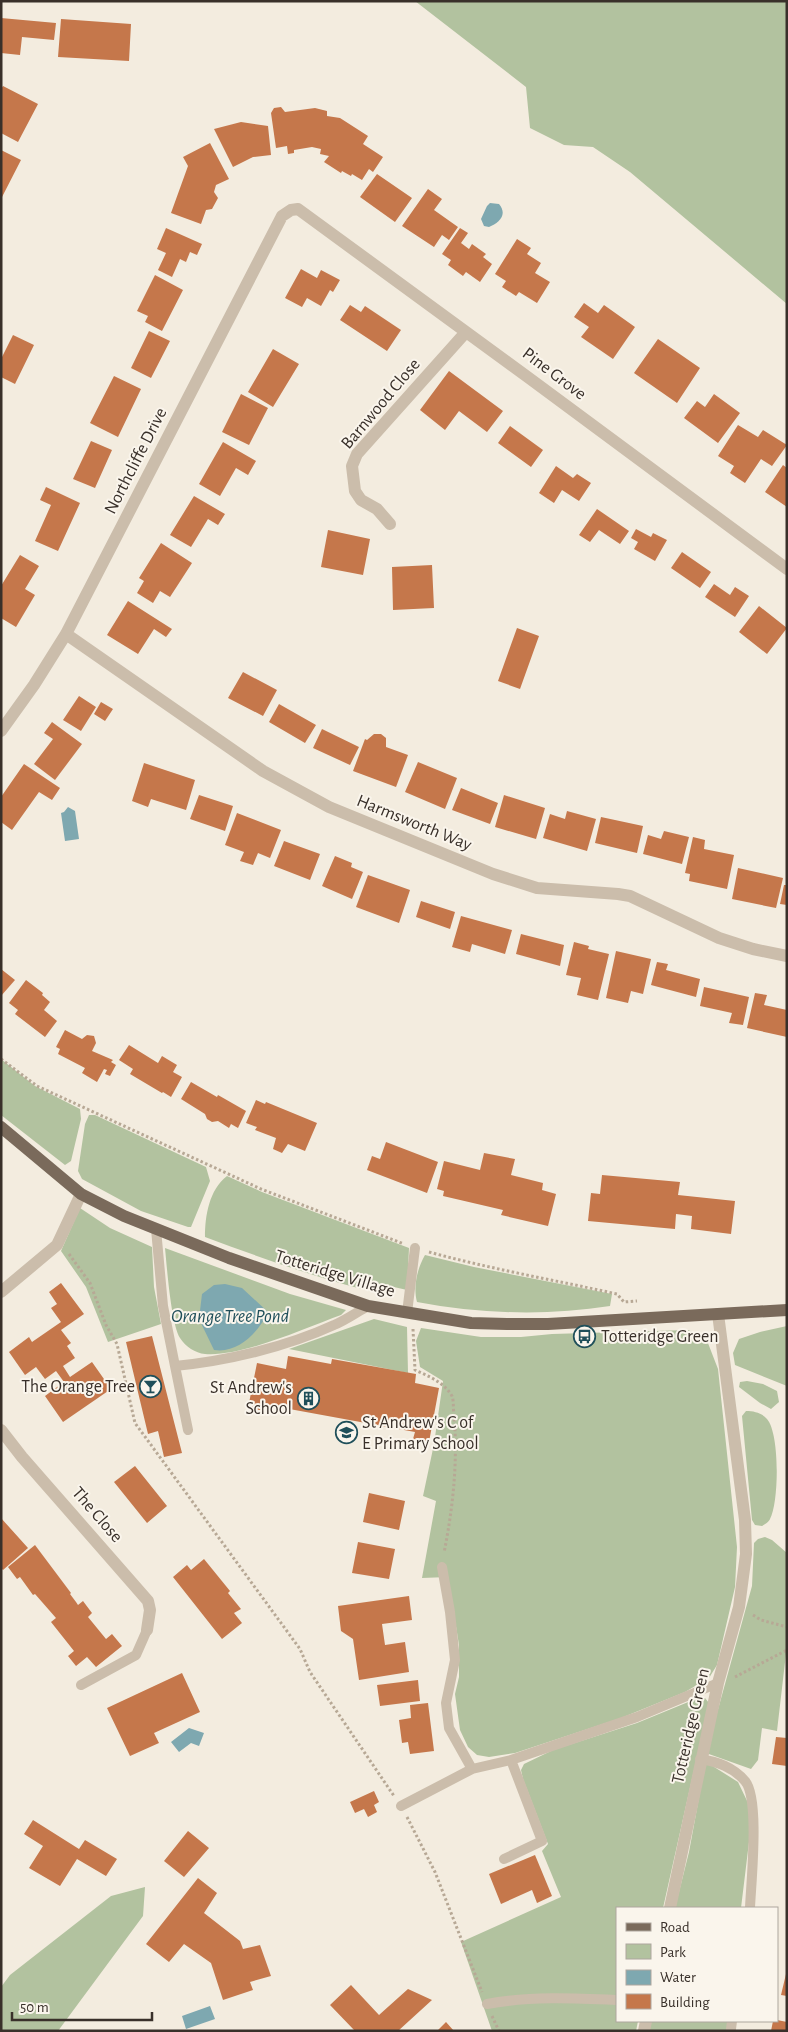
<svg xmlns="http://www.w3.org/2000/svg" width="788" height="2032" font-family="'Alegreya Sans',sans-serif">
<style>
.green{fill:#b2c29f}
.water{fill:#7ea8b0}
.building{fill:#c5774b}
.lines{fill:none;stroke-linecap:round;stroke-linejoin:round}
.path{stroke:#b7a895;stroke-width:3;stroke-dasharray:2.5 2.5;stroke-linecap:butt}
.service{stroke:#cbbdab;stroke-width:10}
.minor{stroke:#cbbdab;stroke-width:12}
.primary{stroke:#7a6a5b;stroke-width:12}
.labels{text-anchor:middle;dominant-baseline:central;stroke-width:4;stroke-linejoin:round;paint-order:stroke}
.street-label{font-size:18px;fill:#39302a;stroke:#faf5ec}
.poi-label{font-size:18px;fill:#39302a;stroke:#faf5ec;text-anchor:start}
.water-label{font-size:19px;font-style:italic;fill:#1f4f5a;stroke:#faf5ec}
</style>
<rect width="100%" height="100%" fill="#f3ecdf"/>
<path class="green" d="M415 1H787V304L630 172 593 147 564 145 530 128 526 87Z
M1 1059 35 1086 80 1109 81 1119 71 1161 65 1165 1 1115Z
M89 1115H95L206 1167 210 1181 191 1227H188L141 1211 82 1179 78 1171 85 1124Z
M227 1176 262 1192 409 1248 407 1290 394 1287 393 1297C328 1282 267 1260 205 1237 205 1216 209 1190 227 1176Z
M80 1208 110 1228 152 1247 154 1287 161 1324 108 1342 86 1287 61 1251Z
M165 1248 290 1294 346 1310 341 1315C305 1328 242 1357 205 1354 195 1353 186 1347 180 1338 171 1323 167 1268 165 1248Z
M425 1255 474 1267 612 1294 610 1306C546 1316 481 1314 417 1302 413 1287 417 1269 425 1255Z
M374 1319 407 1327 408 1373 289 1349Z
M787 1326V1386L735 1365 733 1353 739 1339 760 1332Z
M421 1328 481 1337H521L552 1334 688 1330 706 1338 718 1369 737 1547 735 1587 717 1665 709 1678 685 1692 621 1718 515 1753 489 1757 477 1755 468 1747 460 1730 455 1694 459 1677V1645L448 1577 422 1578 436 1501 423 1496 434 1444 443 1381 420 1367 416 1341Z
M747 1381 763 1384 777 1391 779 1402 771 1409 760 1403 739 1387 740 1382Z
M746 1411C754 1411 762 1413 767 1419 780 1434 779 1502 770 1519 769 1522 765 1524 762 1526L755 1525 752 1520 742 1416Z
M765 1537 772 1540 787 1553V1645L777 1731 762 1728 758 1760 751 1769 706 1753 752 1586 754 1543 758 1539Z
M698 1698H705L709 1703 663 1908H617V2021H638L636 2031H492L461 1942 561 1897 542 1851 548 1844 523 1779 521 1770 524 1764 553 1750 637 1723Z
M705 1765H711L738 1782 749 1805V1842L741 1908H675L689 1852Z
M145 1887 143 1916 58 2031H1V1987L10 1975 111 1896Z
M651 2021H729L727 2031H649Z"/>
<path class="water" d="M490 203 499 204C508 215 499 223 489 227L484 226 481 219 487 206Z
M68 807 75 811 79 839 65 841 61 813 64 812Z
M225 1284 242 1288 268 1312C259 1332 238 1354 214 1350L199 1319 202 1294 214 1285Z
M189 1728 204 1733 199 1746 191 1743 179 1752 171 1742Z
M210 2006 215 2019 186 2029 182 2016Z"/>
<path class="building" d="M1 18 56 23 54 40 22 37 20 55 1 53Z
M61 19 131 24 129 61 58 57Z
M3 86 38 104 18 142 1 133V89Z
M281 107 285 112 315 108 327 111V116L340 118 368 136 363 144 383 157 373 172 369 169 362 180 352 174 351 176 342 171 341 173 324 162 329 156 320 154 321 149 312 147 294 150V153L288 154 287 146 276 148 271 113 274 108Z
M241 122 268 126 271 155 253 157 233 167 214 129Z
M210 143 229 179 216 185 214 192 218 198 212 209 206 210 201 224 171 213 188 166 183 157Z
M1 150 21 160 1 199Z
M377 174 412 198 395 222 360 197Z
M428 189 442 199 434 210 458 227 449 240 442 235 434 247 402 226Z
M166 228 202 244 197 255 190 252 186 262 180 259 172 277 158 270 166 253 157 249Z
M460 228 468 233 461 243 469 249 472 244 486 254 483 257 492 264 480 282 466 272 463 276 448 265 451 260 442 254Z
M517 239 531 248 527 254 541 263 535 273 550 282 537 303 519 292 516 296 502 287 506 281 495 274Z
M301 269 317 278 321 270 340 280 333 292 330 290 321 306 307 298 302 307 285 298Z
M155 275 183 290 162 331 145 322 148 316 137 311Z
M584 303 598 313 604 305 635 327 613 359 581 337 589 327 574 317Z
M350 305 361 312 365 306 401 330 387 351 340 320Z
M149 331 170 341 151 378 131 368Z
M13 335 34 345 15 384 1 377V359Z
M658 339 700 368 677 403 634 373Z
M273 349 299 364 273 407 248 392Z
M449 371 503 411 487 432 459 411 445 430 420 410Z
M114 376 141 389 118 437 90 423Z
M241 394 268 408 249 445 222 432Z
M714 394 740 413 718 443 684 418 697 401 705 407Z
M738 425 758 437 763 430 787 445 772 466 761 459 745 483 730 473 734 466 718 456Z
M510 426 543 450 531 467 498 443Z
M91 441 112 450 95 488 73 479Z
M223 442 256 461 248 475 236 468 220 496 199 484Z
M783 465 787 468V507L765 492Z
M556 466 573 478 577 474 591 483 579 501 562 490 554 503 539 493Z
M46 487 80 503 58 551 35 541 51 505 40 500Z
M194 496 225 514 218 525 208 519 191 547 170 535Z
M597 509 629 531 620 544 599 530 590 542 579 535Z
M636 529 651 537 653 533 667 540 655 561 634 549 638 542 631 538Z
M328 530 370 539 363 575 321 567Z
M161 543 192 563 170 597 160 591 153 603 137 593 144 581 139 578Z
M682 552 711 572 700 588 671 568Z
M20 555 39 566 25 589 35 595 16 627 1 618V586Z
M432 565 434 608 393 610 392 567Z
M714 584 730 595 735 587 749 596 735 617 705 597Z
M128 601 172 629 166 637 154 629 138 654 107 635Z
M759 606 787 628 767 654 739 632Z
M517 628 539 636 520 689 498 681Z
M243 672 277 690 263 716 228 698Z
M79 696 96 707 81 731 63 720Z
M101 702 113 709 105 721 94 714Z
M279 704 316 725 305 743 269 722Z
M52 722 82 744 55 780 34 764 53 739 44 733Z
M322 729 359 747 350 765 313 748Z
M374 734H381L386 738V747L408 755 396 787 353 771 365 739 367 740Z
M418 762 457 778 445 809 405 792Z
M144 763 195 780 186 810 151 799 148 807 132 801Z
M24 764 60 788 52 800 39 792 12 830 1 822V797Z
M461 788 498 803 490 824 452 810Z
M199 795 233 806 225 831 190 819Z
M504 795 545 808 536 839 495 827Z
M567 811 596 819 587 851 543 838 550 814 565 819Z
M237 813 281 830 270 858 258 853 253 865 240 861 244 852 225 845Z
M601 817 643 826 637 853 595 843Z
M664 831 689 837 682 864 643 854 648 835 661 839Z
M693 837 705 840 704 849 734 855 727 889 689 881 690 874 685 873Z
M284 841 320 854 310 880 274 866Z
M335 856 352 863 351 867 363 872 352 899 322 886Z
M738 868 783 878 776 908 732 899Z
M368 875 410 890 399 923 356 907Z
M784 885H787V905L780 904Z
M421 901 455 912 450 929 416 917Z
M461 916 512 930 505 954 472 944 470 952 452 947Z
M521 934 564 945 560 966 516 954Z
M574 942 589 946 588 949 609 954 598 1000 577 995 581 978 566 975Z
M616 951 651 959 643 994 631 991 628 1003 606 998Z
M657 962 668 964 666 970 700 979 696 997 651 985Z
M1 969 15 980 1 996Z
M26 980 43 993 42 995 50 1002 44 1010 57 1021 45 1037 15 1014 18 1010 9 1003Z
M704 987 749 997 743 1025 729 1023 732 1013 700 1006Z
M755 993 767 995 764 1005 787 1010V1037L747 1028Z
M65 1030 82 1039 87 1035 94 1036 96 1043 92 1051 113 1060 111 1062 116 1065 110 1076 105 1074 107 1070 104 1069 97 1082 82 1073 85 1068 58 1054 60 1049 56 1047Z
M129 1045 158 1063 162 1056 177 1065 173 1072 182 1077 171 1097 163 1092 162 1093 130 1074 133 1069 119 1060Z
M191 1082 217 1097 218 1095 246 1111 238 1128 231 1124 229 1128 218 1121 212 1122 207 1119 205 1114 181 1099Z
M256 1100 265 1104 266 1102 317 1123 305 1151 288 1144 282 1153 273 1149 276 1138 255 1130 257 1127 246 1123Z
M386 1142 438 1162 427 1193 367 1170 372 1156 380 1159Z
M484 1153 515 1159 511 1175 543 1183 542 1190 556 1194 548 1226 501 1215 503 1210 443 1196 444 1191 437 1189 444 1161 480 1170Z
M602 1175 680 1182 678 1195 735 1201 731 1234 691 1229 692 1216 676 1214 675 1229 588 1221 591 1193 600 1194Z
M61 1283 84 1314 61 1330 71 1343 67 1346 75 1358 63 1366 70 1377 92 1362 111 1389 63 1422 45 1396 64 1382 56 1371 45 1379 36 1367 25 1375 9 1352 29 1337 32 1342 61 1322 51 1308 57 1304 49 1292Z
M152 1336 182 1453 164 1457 158 1431 148 1434 126 1342Z
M288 1356 331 1364 332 1359 416 1374 415 1383 439 1388 429 1442 413 1439 415 1432 273 1406 271 1412 248 1408 257 1363 286 1369Z
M135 1466 167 1506 147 1523 114 1482Z
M369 1493 405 1501 399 1530 363 1522Z
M1 1518 28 1548 3 1570 1 1568Z
M358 1542 395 1549 389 1579 352 1573Z
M35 1545 71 1593 70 1594 76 1602 78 1605 83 1601 92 1613 88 1617 106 1639 112 1634 122 1646 96 1667 87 1657 76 1666 68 1656 74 1651 51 1622 56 1618 35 1594 33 1595 20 1577 17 1579 8 1567Z
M204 1559 230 1591 228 1593 241 1609 234 1613 242 1623 222 1639 173 1577 187 1565 191 1570Z
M409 1596 412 1620 382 1624 385 1645 405 1642 409 1672 359 1680 353 1639 341 1631 338 1606Z
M182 1673 200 1712 154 1733 159 1743 130 1756 107 1708Z
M418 1680 420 1701 380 1706 377 1685Z
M428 1703 434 1751 410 1754 408 1742 402 1743 399 1720 411 1718 410 1705Z
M776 1737 787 1738V1766L772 1764Z
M374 1791 379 1802 374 1805 377 1812 368 1817 364 1809 355 1813 350 1802Z
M33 1820 79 1849 85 1840 117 1859 106 1876 77 1859 60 1886 29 1868 43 1846 24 1834Z
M188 1831 209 1848 184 1877 164 1861Z
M535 1855 552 1896 537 1903 532 1890 501 1904 489 1874Z
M198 1878 217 1893 204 1913 240 1941 243 1949 260 1945 271 1976 250 1982 253 1990 223 2000 211 1963 184 1944 169 1962 146 1944Z
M786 1974H787V1996L781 1995Z
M351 1985 379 2015 408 1989 432 2000 398 2031H355L330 2005Z
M777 2020 787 2022V2031H771L773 2021Z
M446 2022 454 2031H437Z"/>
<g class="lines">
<path class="path" d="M1 1059 37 1086 261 1189 404 1244
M429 1252C491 1269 554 1280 617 1294L624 1302 637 1301
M69 1254 90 1283 106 1325 117 1344 135 1423 300 1649 310 1672 394 1796
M413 1329 415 1370C428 1376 444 1382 452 1396 454 1401 453 1410 454 1415 458 1462 453 1507 444 1553
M753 1615 761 1620 787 1627
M735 1677 787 1650
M407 1817 435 1872 482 1992
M492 2016 499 2031"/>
<path class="service" d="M156 1229 163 1306 175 1366C227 1361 286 1347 334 1325 346 1320 357 1312 368 1306
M407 1313 415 1248
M175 1366 188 1430
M442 1567 450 1612 455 1660 446 1703 449 1728 472 1769
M81 1685 136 1655 147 1630
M700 1759C718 1762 733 1767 745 1781 760 1798 751 1883 750 1908
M401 1806 472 1769 511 1760 637 1717 718 1683
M504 1859 542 1841 511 1760
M487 2004C530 1996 573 1998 617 2000
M731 2029 732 2021"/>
<path class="minor" d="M390 524 377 509 361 500 355 491 352 466 357 454 466 332
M66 634 263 771 329 807 493 874 537 888 618 894 630 896 719 938 753 949 787 956
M1 731 34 685 66 634 282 216 291 210 298 209 529 378 787 569
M1 1292 57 1245 81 1194
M1 1430 22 1457 148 1601 150 1610 147 1630
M670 1908 718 1683 739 1607 746 1554 745 1520 718 1314
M644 2031 646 2021"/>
<path class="primary" d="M1 1127 81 1194 124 1216 229 1258 368 1306 471 1323 507 1324H548L787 1310"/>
</g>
<defs>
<symbol id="bus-ring" viewBox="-11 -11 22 22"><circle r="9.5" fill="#faf5ec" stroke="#1f4f5a" stroke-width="1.5"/><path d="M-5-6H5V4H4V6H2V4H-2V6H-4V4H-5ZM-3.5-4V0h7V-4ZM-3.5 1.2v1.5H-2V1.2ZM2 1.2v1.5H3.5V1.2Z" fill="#1f4f5a"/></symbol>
<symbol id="bar-ring" viewBox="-11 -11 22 22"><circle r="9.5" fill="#faf5ec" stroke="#1f4f5a" stroke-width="1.5"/><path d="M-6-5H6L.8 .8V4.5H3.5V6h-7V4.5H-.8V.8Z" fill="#1f4f5a"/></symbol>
<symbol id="building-ring" viewBox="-11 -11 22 22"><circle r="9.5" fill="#faf5ec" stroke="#1f4f5a" stroke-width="1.5"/><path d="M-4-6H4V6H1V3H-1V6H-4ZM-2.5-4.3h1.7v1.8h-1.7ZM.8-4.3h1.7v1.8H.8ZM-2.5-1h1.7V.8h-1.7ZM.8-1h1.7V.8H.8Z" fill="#1f4f5a"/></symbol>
<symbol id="school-ring" viewBox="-11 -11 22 22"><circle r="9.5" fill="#faf5ec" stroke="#1f4f5a" stroke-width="1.5"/><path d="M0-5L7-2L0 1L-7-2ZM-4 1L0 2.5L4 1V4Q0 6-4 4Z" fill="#1f4f5a"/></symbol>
</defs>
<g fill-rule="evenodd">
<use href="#bus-ring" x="572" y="1324" width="25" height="25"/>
<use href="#bar-ring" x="138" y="1374" width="25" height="25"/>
<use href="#building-ring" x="296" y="1386" width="25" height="25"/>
<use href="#school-ring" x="334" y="1420" width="25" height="25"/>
</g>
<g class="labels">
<g class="street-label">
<text transform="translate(554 374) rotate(37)">Pine Grove</text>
<text transform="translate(381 404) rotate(-50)">Barnwood Close</text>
<text transform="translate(136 461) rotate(-63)">Northcliffe Drive</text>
<text transform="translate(414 823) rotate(22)">Harmsworth Way</text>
<text transform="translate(335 1274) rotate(17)">Totteridge Village</text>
<text transform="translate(97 1515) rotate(49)">The Close</text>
<text transform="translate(691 1726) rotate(-77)">Totteridge Green</text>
</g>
<g class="poi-label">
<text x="601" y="1337">Totteridge Green</text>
<text x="135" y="1387" text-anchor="end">The Orange Tree</text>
<text x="292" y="1388" text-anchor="end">St Andrew's<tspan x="292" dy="21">School</tspan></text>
<text x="362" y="1423">St Andrew's C of<tspan x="362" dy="21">E Primary School</tspan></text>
</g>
<g class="water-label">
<text x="230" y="1316">Orange Tree Pond</text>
</g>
</g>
<rect width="788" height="2032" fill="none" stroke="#39302a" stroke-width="5"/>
<rect x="616" y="1907" width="162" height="115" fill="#faf5ec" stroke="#ada69e"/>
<rect x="626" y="1923" width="25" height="8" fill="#7a6a5b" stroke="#ada69e"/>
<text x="660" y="1932" font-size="15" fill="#39302a">Road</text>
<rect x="626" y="1944" width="25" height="15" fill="#b2c29f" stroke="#ada69e"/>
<text x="660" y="1957" font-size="15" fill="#39302a">Park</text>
<rect x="626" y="1970" width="25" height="15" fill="#7ea8b0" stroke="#ada69e"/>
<text x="660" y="1982" font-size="15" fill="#39302a">Water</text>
<rect x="626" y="1994" width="25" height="15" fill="#c5774b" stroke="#ada69e"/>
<text x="660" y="2007" font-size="15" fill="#39302a">Building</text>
<path d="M12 2012v8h140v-8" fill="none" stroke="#39302a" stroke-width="2.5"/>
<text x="20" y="2012" font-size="15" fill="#39302a" stroke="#faf5ec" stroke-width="4" paint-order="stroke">50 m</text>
</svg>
